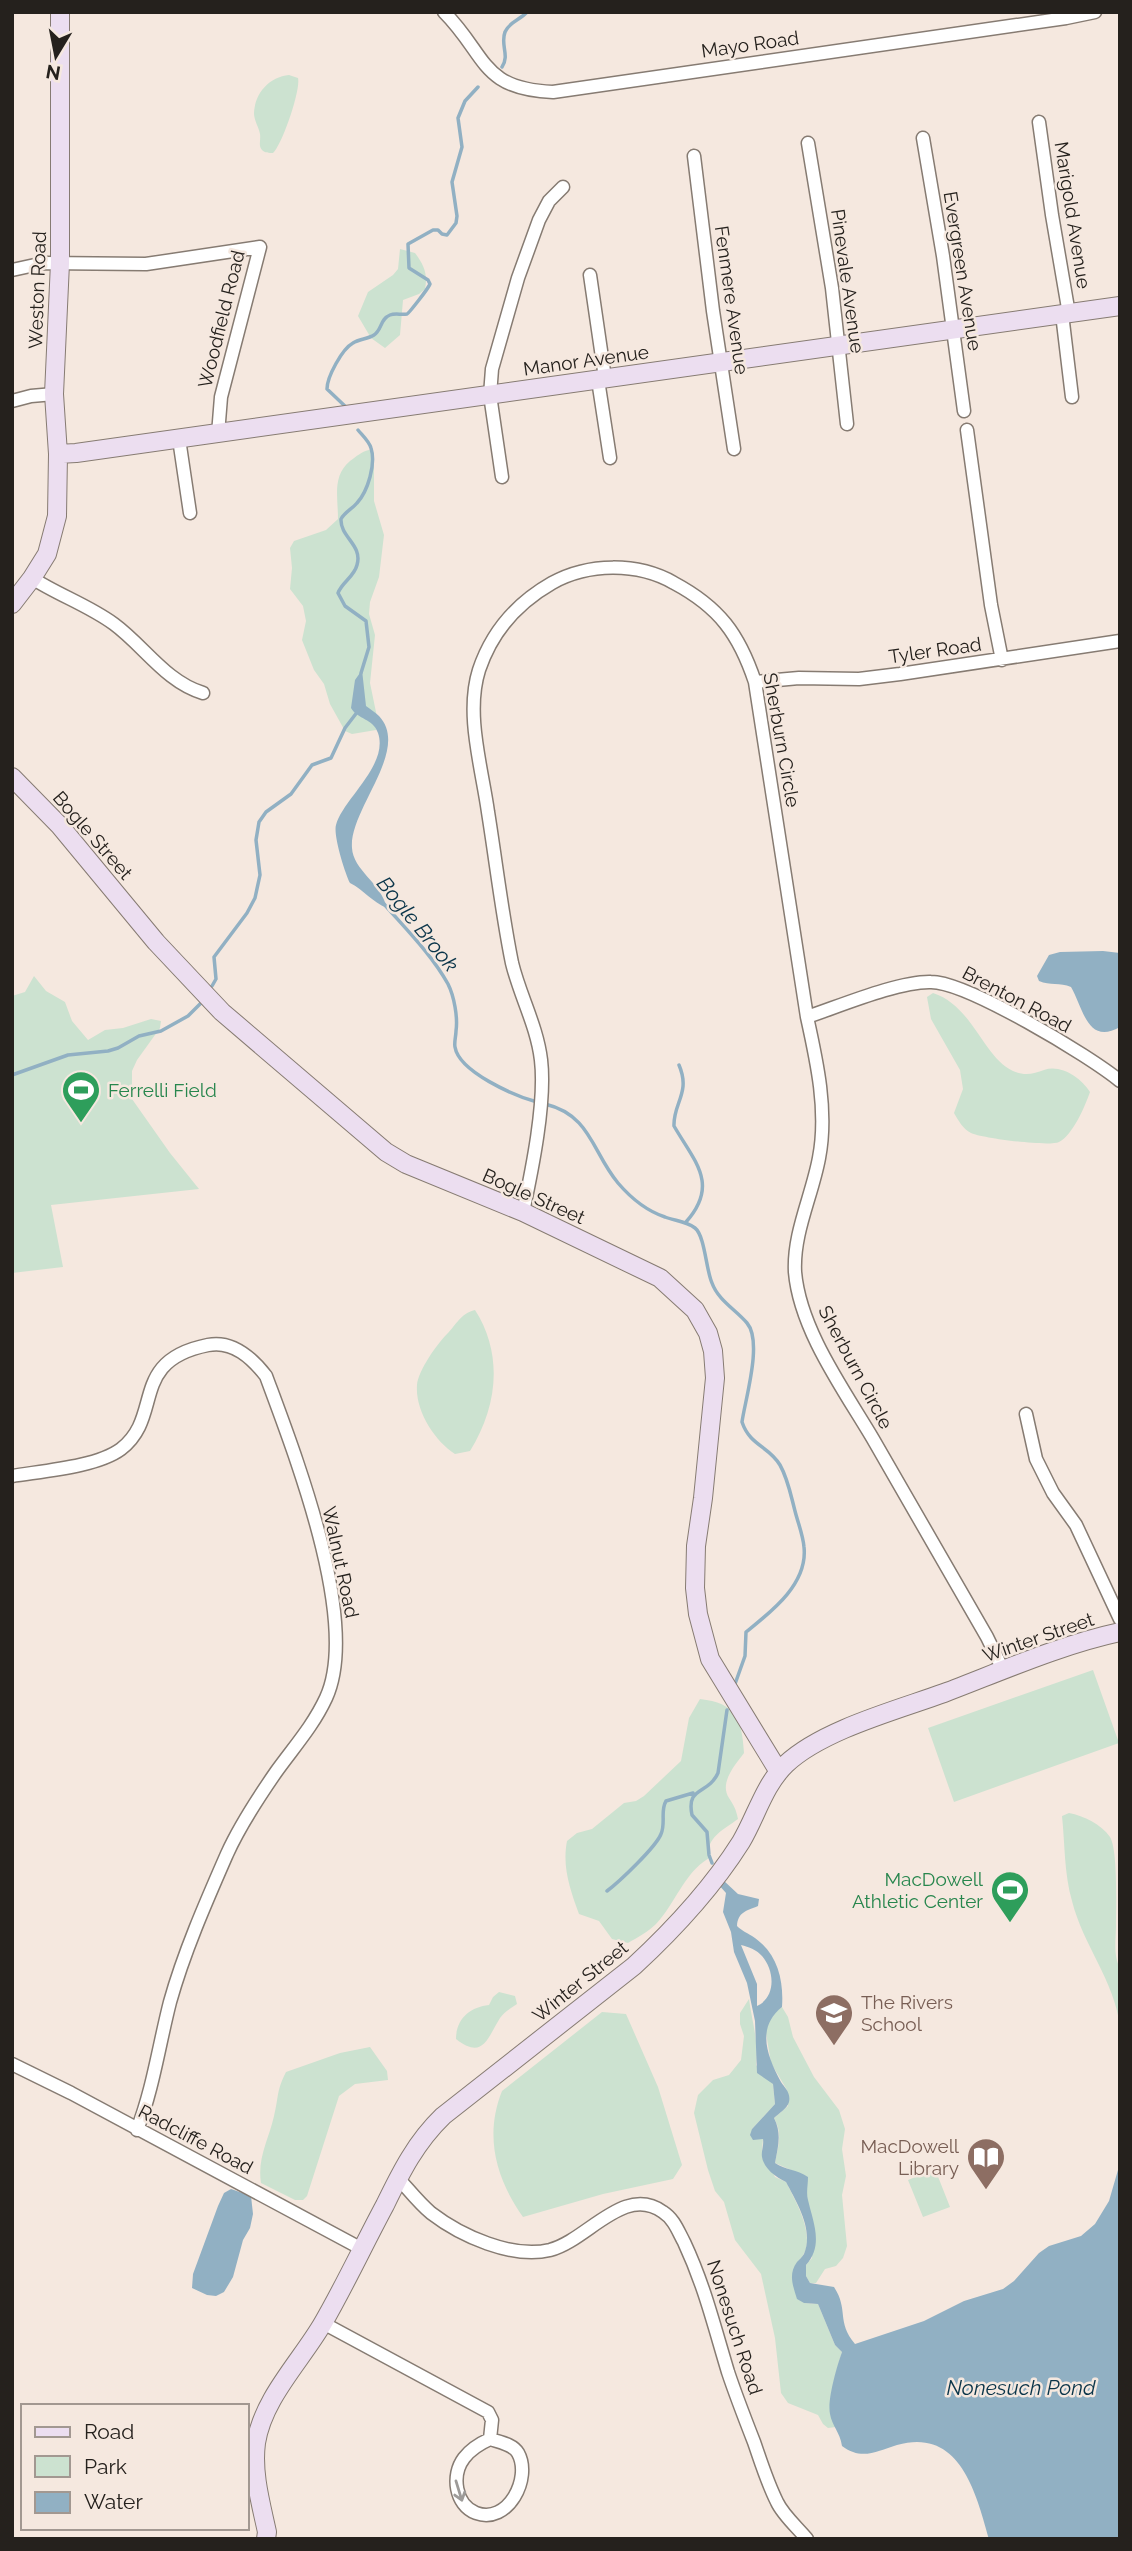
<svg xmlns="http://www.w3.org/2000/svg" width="1132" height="2551" font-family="Raleway,sans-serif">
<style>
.green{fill:#cce2d0}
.water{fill:#91b0c3;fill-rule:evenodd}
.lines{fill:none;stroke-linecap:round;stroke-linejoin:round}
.stream{stroke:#91b0c3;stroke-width:3.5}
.street-casing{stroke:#867b72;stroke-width:15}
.secondary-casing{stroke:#867b72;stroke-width:20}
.street{stroke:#fff;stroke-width:12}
.secondary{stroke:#ecdef0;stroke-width:18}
.oneway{stroke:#9d9b99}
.labels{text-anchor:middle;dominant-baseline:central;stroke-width:5;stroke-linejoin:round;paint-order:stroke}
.street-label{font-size:19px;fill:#25211d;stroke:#f5e8df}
.leisure-label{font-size:19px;fill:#27864d;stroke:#f5e8df;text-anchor:start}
.education-label{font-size:19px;fill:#785e54;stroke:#f5e8df;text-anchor:start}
.water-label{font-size:21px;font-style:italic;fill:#093449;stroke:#f5e8df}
</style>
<rect width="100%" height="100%" fill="#f5e8df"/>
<path class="green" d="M289 75 298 78C301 90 282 145 273 153 269 153 265 153 262 150 258 146 261 140 260 134 259 127 254 121 254 113 255 92 270 77 289 75Z
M400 249 415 253C424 265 428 274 425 289L419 294 403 300 400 335 385 348 371 338 358 316 368 292 393 275 398 269Z
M369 450 374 453V501L384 535 379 577 370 602 369 614 375 635 370 683 377 717 376 730 352 734 345 731 330 704 324 684 314 670 302 640 306 621 303 606 290 589 292 568 290 548 294 541 326 530 338 519C338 497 332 476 350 461 357 456 361 452 369 450Z
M34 976 46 991 65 1002 72 1021 88 1040 105 1030 123 1028 151 1019 161 1021 160 1028 137 1060 132 1071V1099L170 1153 199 1189 51 1205 63 1267 12 1273V996L25 992Z
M933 993C973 1006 983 1057 1013 1071 1024 1076 1034 1074 1044 1070 1061 1064 1081 1078 1090 1092 1085 1106 1073 1135 1059 1142 1049 1147 981 1138 971 1133 963 1129 958 1120 954 1113L963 1089 960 1070 931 1019 927 997Z
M475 1310C504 1355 497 1408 470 1451L455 1454C435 1441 415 1411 417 1385 418 1371 437 1344 447 1334 457 1324 460 1314 475 1310Z
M1093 1670 1119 1743 954 1802 928 1728Z
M700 1699C736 1703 742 1719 744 1753 735 1765 719 1783 729 1798 734 1806 736 1809 738 1819 723 1830 705 1838 709 1858 683 1874 676 1903 656 1924 648 1932 638 1937 628 1943L612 1939 599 1921 579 1914C570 1889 562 1867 567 1841L577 1833 592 1829 624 1803 636 1801 644 1796 681 1761 689 1718Z
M1069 1813C1084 1816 1101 1824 1110 1837 1118 1850 1116 1908 1116 1925 1116 1939 1113 1955 1120 1968V2026C1114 1980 1083 1945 1072 1901 1064 1873 1065 1844 1062 1816Z
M499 1992 515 1996 517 2004C511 2008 504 2012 500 2018 487 2039 483 2060 456 2039 456 2019 470 2007 489 2005L493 1997Z
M749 1999C752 2022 759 2042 756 2065L773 2084 775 2104 752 2129 759 2138 763 2139 762 2150 775 2177 786 2182C796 2202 820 2242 798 2261L804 2303 818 2304 835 2345 842 2352C835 2374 826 2406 836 2427L828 2428 823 2424 818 2415 788 2403 781 2393 775 2338 761 2274 735 2240 724 2202 715 2191 708 2170 694 2113 698 2095 713 2080 729 2075 741 2060 744 2036 740 2024V2013Z
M782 2007 788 2017 793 2037 814 2077 839 2110 845 2129 842 2149 846 2176 842 2195 847 2246 843 2258 836 2266 825 2269 816 2283H810L806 2276V2265L812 2258 807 2197V2177L775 2163C778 2146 783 2134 774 2118L788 2106 787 2090 771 2063 766 2033V2025L774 2013Z
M602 2012 626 2014 658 2087 682 2165 673 2179 603 2194 523 2217C496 2179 484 2136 502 2091Z
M370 2047 387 2071 388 2080 355 2084 339 2096 307 2196 303 2200H295L261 2183C257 2158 269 2139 274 2116 279 2096 276 2092 286 2072L340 2053Z
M935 2169 950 2207 923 2217 908 2180Z"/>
<path class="water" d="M362 670 366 706C370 709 375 712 379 716 411 750 349 809 352 848 353 870 381 883 387 908 372 902 364 890 350 883 345 873 333 835 336 825 343 799 389 765 378 733 373 718 358 720 351 708L355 680Z
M1103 951 1120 953V1027C1087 1046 1083 1007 1071 987 1060 982 1050 986 1039 981L1037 976 1049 955 1060 952Z
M723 1880 738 1894 759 1899 758 1906C746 1911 738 1912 737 1926 742 1931 746 1932 752 1936 777 1952 784 1979 782 2007 756 2028 767 2056 781 2082 785 2088 791 2093 789 2102 787 2109 779 2113 774 2118 782 2134 778 2146 775 2163 785 2170 797 2169 808 2177 808 2185 806 2193 808 2200 813 2222 824 2245 806 2265V2276L810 2283 834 2287C849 2310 836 2321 855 2344L924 2321 964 2301 1003 2289 1014 2281 1039 2253 1049 2246 1081 2236 1095 2224 1109 2201 1120 2163V2539H989C976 2493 960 2427 897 2445 877 2451 862 2461 842 2446 840 2432 832 2426 830 2414 827 2400 837 2366 842 2352L835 2345 818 2304 804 2303 797 2299C793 2286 788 2274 797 2262 799 2260 802 2257 804 2254 814 2230 797 2203 786 2182 776 2177 764 2169 762 2157 761 2151 764 2146 763 2139L753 2140 750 2135 752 2129 775 2104 773 2084 757 2073 755 2021 747 1983 734 1952 731 1932 723 1912 726 1893 718 1884ZM741 1945C749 1947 757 1950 762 1956 775 1971 776 1997 757 2006V1984Z
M231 2189 251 2196 253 2214 250 2228 243 2240 233 2277 224 2292 216 2296 207 2295 192 2288 193 2274 218 2206 224 2193Z"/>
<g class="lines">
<path class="stream" d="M502 67C510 55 500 45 505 32 509 22 520 20 527 12
M347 408 327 389C327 377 342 349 353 343 359 339 368 339 374 335 382 330 380 319 390 315 395 313 401 315 407 314 409 313 428 289 430 284L428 280 409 268 408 244 433 230H438L442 234 447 235 456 223 457 216 452 182 462 147 458 118 465 101 478 87
M358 430C362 435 369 441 371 448 376 464 368 491 357 503 352 509 345 512 341 519 340 537 363 545 357 565 354 577 342 582 338 593L345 606 366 621 369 647 361 673
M384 904C406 929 432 955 448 984 454 996 458 1017 456 1031 456 1036 454 1042 455 1047 459 1072 515 1096 537 1102
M212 986 216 979 214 957 247 913 255 898 260 875 256 840 259 822 266 812 291 794 312 765 331 758 345 728 358 711
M679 1065C691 1093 673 1103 674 1126 694 1161 720 1184 686 1222
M12 1075 68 1055 108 1051 118 1048 139 1036 161 1031 188 1016 201 1003
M545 1104C591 1115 592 1152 618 1183 630 1197 647 1211 665 1217 675 1221 686 1221 695 1228 705 1236 706 1270 712 1283 718 1300 736 1310 747 1323 763 1342 745 1400 742 1422 750 1446 769 1446 780 1465 788 1479 791 1496 795 1511 798 1523 803 1535 804 1547 808 1584 771 1612 746 1632L745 1656 735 1684
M712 1863 709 1855 707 1832 692 1815C686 1786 708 1795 718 1773L727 1710
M607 1891C619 1882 656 1847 661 1834 666 1823 660 1811 666 1801L693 1793"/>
<defs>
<path id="street" d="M444 12C487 55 480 89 553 92L1066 18 1095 12
M1039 122 1052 215 1069 314
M923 138 943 256 964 411
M808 143 832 288 847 424
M694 156 713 311 734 449
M12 270 44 263 146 264 260 247 221 397 218 434
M590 275 605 378
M1062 314 1072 397
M598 380 610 458
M12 401 31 396 54 394
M967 430 991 605 1002 660
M179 439 190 513
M502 477 490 395 492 369 518 278 539 220 549 201 563 187
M32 578C58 595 88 605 114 624 144 646 166 682 203 693
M755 682 799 678 859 679 900 674 1120 641
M807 1017C840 1006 899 981 931 982 967 982 1090 1056 1120 1081
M523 1212C532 1170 546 1102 541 1060 537 1026 520 996 512 963 502 914 496 862 488 812 482 768 465 714 479 670 492 631 517 603 552 583 588 563 637 562 674 583 719 607 739 634 755 682L807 1017C817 1062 828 1112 819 1158 812 1196 793 1233 795 1272 800 1330 844 1390 873 1439 911 1505 949 1571 987 1637L1003 1670
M1026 1414 1036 1459 1053 1493 1076 1525 1120 1619
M12 1476C42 1471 97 1467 121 1449 164 1416 128 1361 208 1345 233 1340 252 1358 266 1376 294 1452 361 1622 326 1698 313 1726 294 1747 276 1772 258 1798 240 1825 227 1854 206 1902 184 1952 170 2002 159 2045 153 2089 137 2130
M12 2064 71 2093 362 2249
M398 2178C409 2190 419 2203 431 2213 461 2236 512 2259 550 2250 588 2240 624 2184 663 2212 674 2219 678 2231 684 2242 705 2287 714 2326 728 2372 736 2396 745 2419 754 2442 761 2462 767 2482 777 2502 783 2515 797 2527 807 2539
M323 2323 488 2412 492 2420 490 2439C481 2443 470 2450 464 2458 451 2475 455 2505 476 2513 508 2525 532 2478 518 2453 513 2444 499 2442 490 2439"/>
<path id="secondary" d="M58 454 76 453 1120 306
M12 604 32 578 47 554 57 516 58 454 54 394 60 263V12
M12 777 60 826 156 942 222 1012 386 1152 406 1164 523 1212 660 1278 695 1310 708 1333 713 1351 715 1378 703 1498 696 1546 695 1588 698 1614 710 1659 779 1772
M266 2539 267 2532C261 2504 252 2473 256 2443 263 2398 301 2361 323 2323 345 2285 364 2244 385 2205 401 2172 416 2142 443 2116L634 1966C673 1930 712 1888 741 1842 756 1817 764 1785 786 1764 822 1730 897 1710 944 1693 1002 1671 1060 1645 1120 1632"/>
</defs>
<use href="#street" class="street-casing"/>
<use href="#secondary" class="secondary-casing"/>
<use href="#street" class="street"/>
<use href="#secondary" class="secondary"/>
</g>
<defs><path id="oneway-shaft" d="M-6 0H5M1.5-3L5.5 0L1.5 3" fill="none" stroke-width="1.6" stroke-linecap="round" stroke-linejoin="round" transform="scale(1.75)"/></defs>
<use class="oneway" href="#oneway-shaft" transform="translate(459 2491) rotate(73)"/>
<defs>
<symbol id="stadium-pin" viewBox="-11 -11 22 30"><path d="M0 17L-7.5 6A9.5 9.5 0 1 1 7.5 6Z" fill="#2e9e5b" stroke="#f5e8df"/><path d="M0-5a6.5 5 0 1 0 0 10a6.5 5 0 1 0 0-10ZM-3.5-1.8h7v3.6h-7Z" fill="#fff"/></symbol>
<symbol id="school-pin" viewBox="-11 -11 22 30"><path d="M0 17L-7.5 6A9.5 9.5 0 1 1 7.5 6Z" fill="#8d6e63" stroke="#f5e8df"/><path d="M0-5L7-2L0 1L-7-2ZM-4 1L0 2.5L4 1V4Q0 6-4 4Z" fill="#fff"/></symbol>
<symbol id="library-pin" viewBox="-11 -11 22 30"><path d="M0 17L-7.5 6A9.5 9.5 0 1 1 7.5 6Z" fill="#8d6e63" stroke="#f5e8df"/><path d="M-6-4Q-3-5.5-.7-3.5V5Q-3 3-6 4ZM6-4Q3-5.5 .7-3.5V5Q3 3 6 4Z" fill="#fff"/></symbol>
</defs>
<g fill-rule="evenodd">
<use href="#stadium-pin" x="59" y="1068" width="44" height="60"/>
<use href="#stadium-pin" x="988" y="1868" width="44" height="60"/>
<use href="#school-pin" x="812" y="1991" width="44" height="60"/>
<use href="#library-pin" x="964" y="2135" width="44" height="60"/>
</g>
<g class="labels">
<g class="street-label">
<text transform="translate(750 44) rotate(-8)">Mayo Road</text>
<text transform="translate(1073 215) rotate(81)">Marigold Avenue</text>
<text transform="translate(963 271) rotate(81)">Evergreen Avenue</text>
<text transform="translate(848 281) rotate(82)">Pinevale Avenue</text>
<text transform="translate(37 290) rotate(-88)">Weston Road</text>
<text transform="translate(732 300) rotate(82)">Fenmere Avenue</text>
<text transform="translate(221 319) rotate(-76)">Woodfield Road</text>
<text transform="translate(586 360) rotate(-8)">Manor Avenue</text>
<text transform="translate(935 650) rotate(-8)">Tyler Road</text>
<text transform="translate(782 740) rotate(80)">Sherburn Circle</text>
<text transform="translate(93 835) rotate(49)">Bogle Street</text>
<text transform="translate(1017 999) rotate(28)">Brenton Road</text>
<text transform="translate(534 1196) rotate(24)">Bogle Street</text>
<text transform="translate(856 1367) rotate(62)">Sherburn Circle</text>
<text transform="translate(341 1562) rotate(78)">Walnut Road</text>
<text transform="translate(1038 1637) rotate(-19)">Winter Street</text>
<text transform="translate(580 1981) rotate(-39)">Winter Street</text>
<text transform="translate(196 2139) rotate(28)">Radcliffe Road</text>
<text transform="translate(735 2327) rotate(72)">Nonesuch Road</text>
</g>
<g class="leisure-label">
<text x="108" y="1090">Ferrelli Field</text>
<text x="983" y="1879" text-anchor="end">MacDowell<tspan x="983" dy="22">Athletic Center</tspan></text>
</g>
<g class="education-label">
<text x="861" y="2002">The Rivers<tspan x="861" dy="22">School</tspan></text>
<text x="959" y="2146" text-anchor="end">MacDowell<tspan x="959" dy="22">Library</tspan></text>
</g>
<g class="water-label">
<text transform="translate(418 924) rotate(51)">Bogle Brook</text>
<text x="1021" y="2387">Nonesuch Pond</text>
</g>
</g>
<rect width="1132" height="2551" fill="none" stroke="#25211d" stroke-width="28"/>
<rect x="21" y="2404" width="228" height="126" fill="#f5e8df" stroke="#a29891" stroke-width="2"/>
<rect x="35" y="2427" width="35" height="10" fill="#ecdef0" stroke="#a29891" stroke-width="2"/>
<text x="84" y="2439" font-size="21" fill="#25211d">Road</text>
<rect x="35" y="2456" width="35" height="21" fill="#cce2d0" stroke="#a29891" stroke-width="2"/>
<text x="84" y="2474" font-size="21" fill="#25211d">Park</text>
<rect x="35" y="2492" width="35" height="21" fill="#91b0c3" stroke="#a29891" stroke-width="2"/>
<text x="84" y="2509" font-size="21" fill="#25211d">Water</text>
<g transform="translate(56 56) rotate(190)" stroke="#f5e8df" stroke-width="5" paint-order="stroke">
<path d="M0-5L12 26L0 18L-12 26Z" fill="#25211d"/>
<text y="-10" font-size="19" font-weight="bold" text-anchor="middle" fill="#25211d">N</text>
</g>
</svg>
